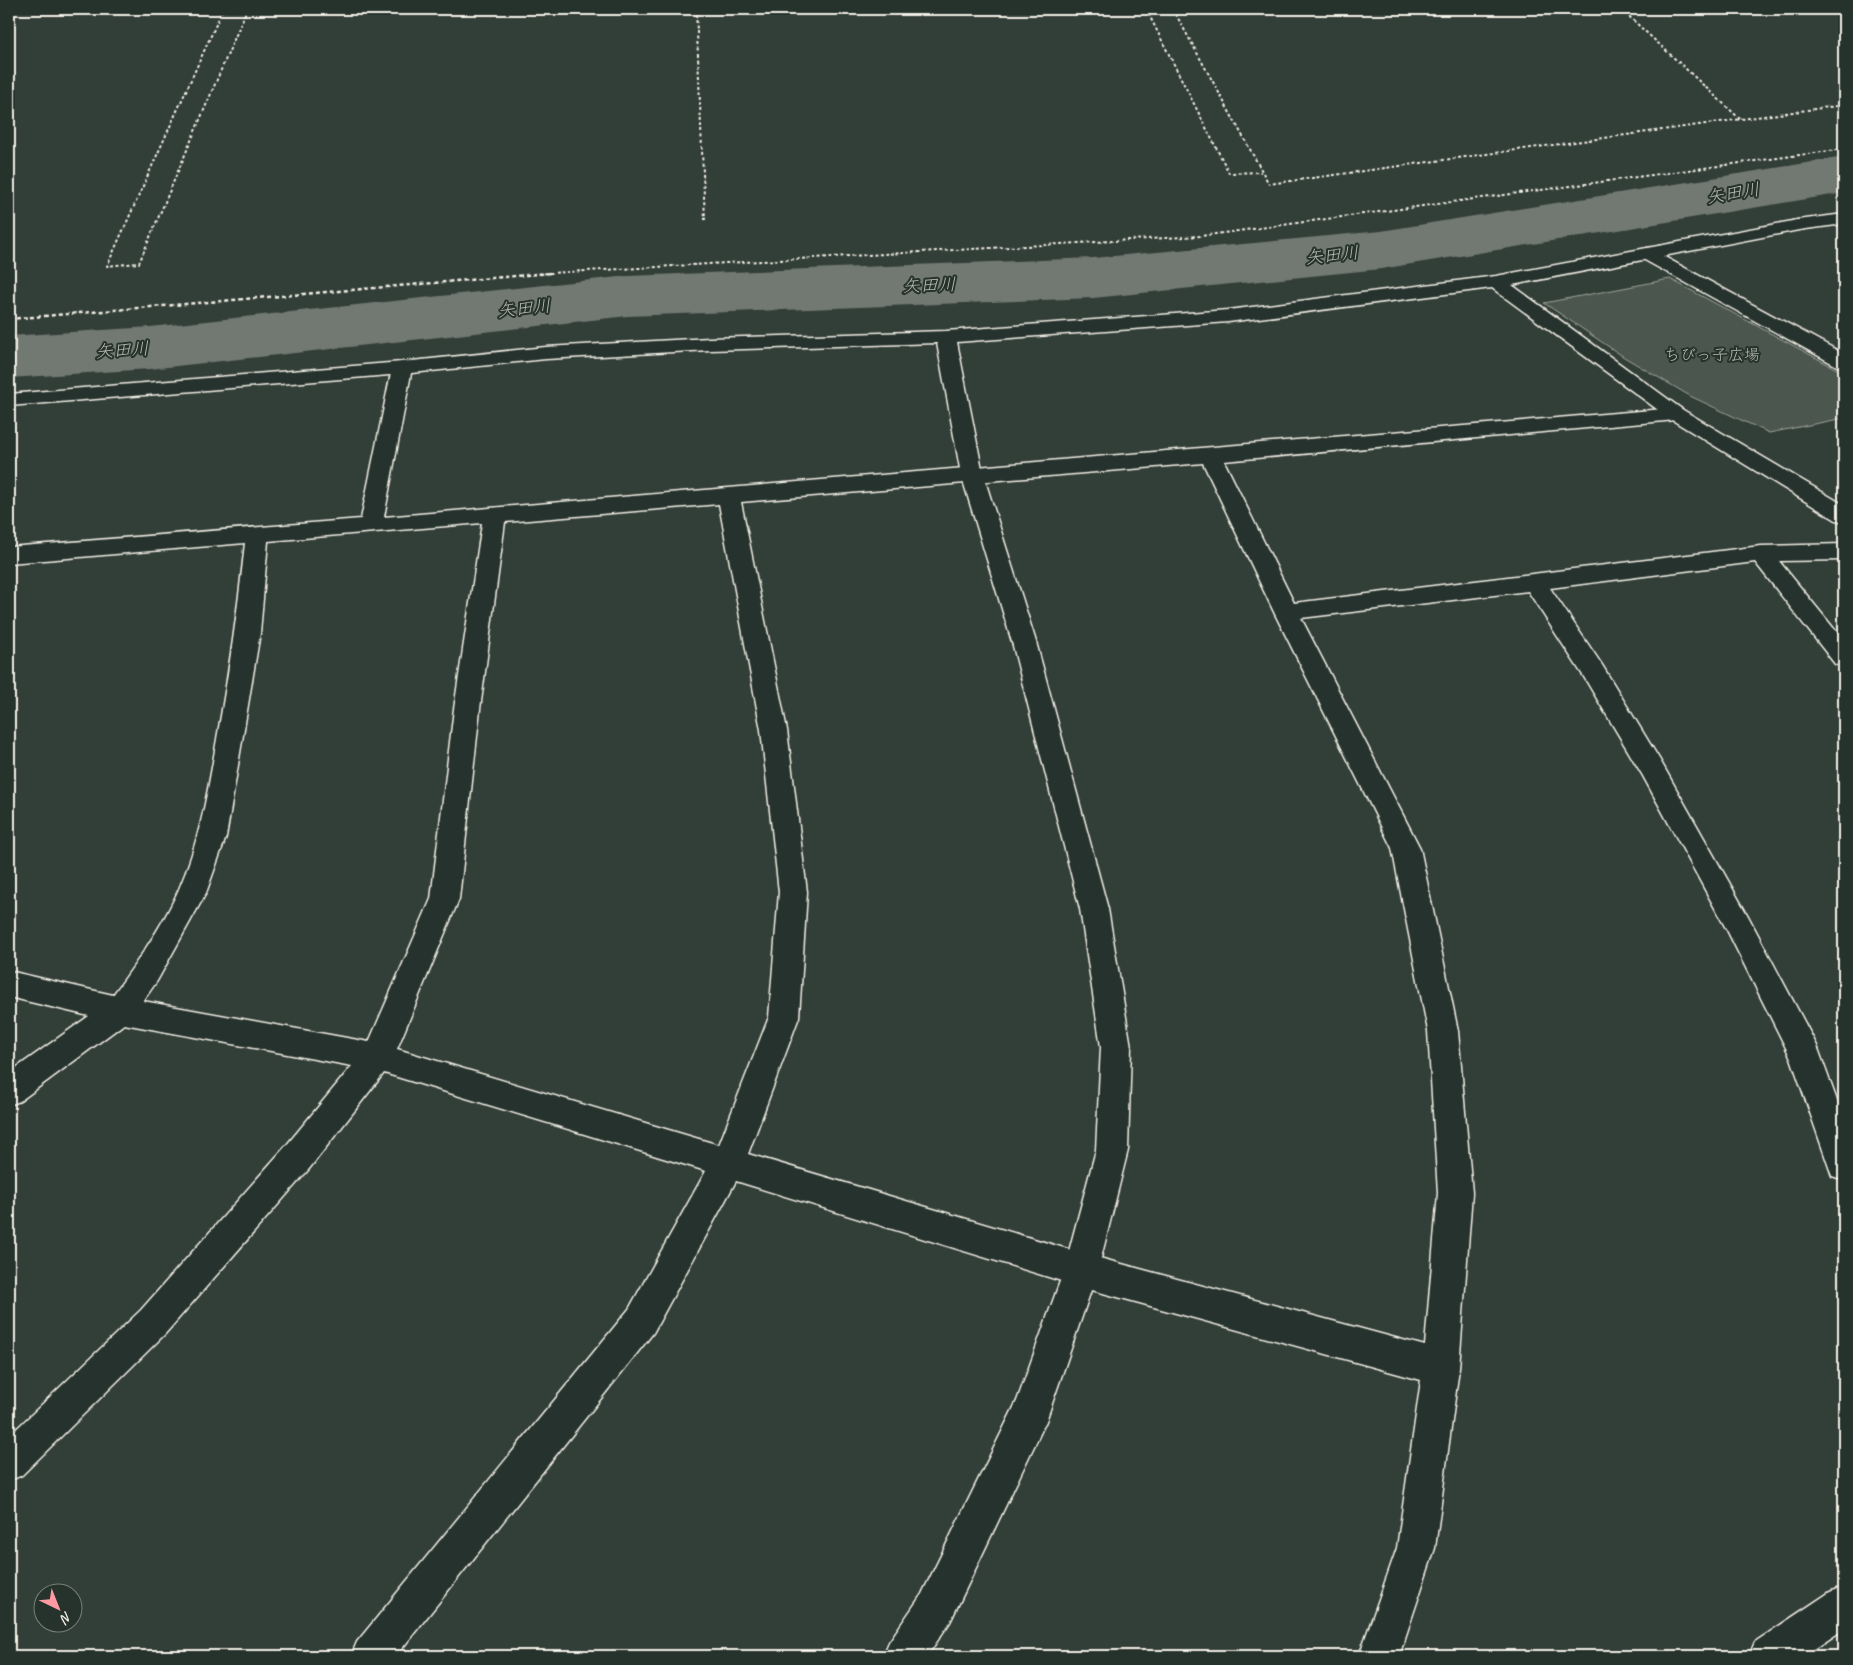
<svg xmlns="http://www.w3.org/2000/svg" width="1853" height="1665" font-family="Caveat,'Klee One',sans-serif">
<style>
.green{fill:#4c564f;stroke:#a0a49c}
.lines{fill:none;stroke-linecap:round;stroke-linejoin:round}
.river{fill:#727972;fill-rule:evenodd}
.street-casing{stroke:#f4f1e8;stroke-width:3}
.secondary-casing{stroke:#f4f1e8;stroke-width:3}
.path-far1{stroke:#f4f1e8;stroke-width:2;stroke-dasharray:3 2.5;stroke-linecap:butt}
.path{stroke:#f4f1e8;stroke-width:2.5;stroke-dasharray:4 3;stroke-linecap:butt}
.street{fill:#26332d;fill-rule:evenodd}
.secondary{fill:#26332d;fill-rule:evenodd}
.labels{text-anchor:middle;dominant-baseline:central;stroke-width:4;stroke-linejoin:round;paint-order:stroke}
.far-park-label{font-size:16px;fill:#b9bbb2;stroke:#26332d}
.far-water-label{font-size:18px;font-style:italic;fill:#babbb3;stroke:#26332d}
</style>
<rect width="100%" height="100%" fill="#323e38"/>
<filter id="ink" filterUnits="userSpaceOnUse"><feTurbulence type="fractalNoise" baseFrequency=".02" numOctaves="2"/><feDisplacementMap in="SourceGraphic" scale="10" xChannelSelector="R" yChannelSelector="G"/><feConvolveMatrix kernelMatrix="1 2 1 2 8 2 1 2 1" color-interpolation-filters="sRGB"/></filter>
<g filter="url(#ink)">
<path class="green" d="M1670 279 1844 373V418L1769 433 1690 396 1624 357 1544 303Z"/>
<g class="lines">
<path class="river" d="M1844 157V193L1381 269 1093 298 628 316 150 369 9 378V336L150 327 628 276 1093 258 1381 231Z"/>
<defs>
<path id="street" d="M1844 214V224L1798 230 1792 229 1789 225 1792 221 1798 220Z
M1648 248 1844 354V368L1837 366 1641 258 1639 254 1641 250Z
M402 362 409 364 412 368 384 517 1676 408 1683 410 1687 414 1683 418 1676 420 1224 461 1294 603 1761 546 1844 544V560L1779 561 1844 641V667L1835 664 1755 562 1550 588 1602 665 1661 762 1748 916 1817 1046 1844 1120V1180L1832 1176 1791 1058 1728 932 1643 776 1584 677 1528 591 1301 618 1420 848 1458 1031 1472 1193 1459 1368 1435 1548 1399 1656H1359L1397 1548 1421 1380 1081 1287 736 1181 653 1333 396 1656H351L357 1642 629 1309 706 1171 384 1073 309 1169 165 1334 22 1475 9 1481V1436L141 1310 285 1147 352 1066 124 1024 20 1101 9 1105V1073L89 1016 9 997V971L113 995C136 964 164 924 179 889 200 841 208 790 217 739 229 672 238 610 245 543L9 563V547L361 519 392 368 395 364ZM1203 463 1274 612 1392 848 1428 1031 1438 1193 1425 1346 1081 1253 748 1154 799 1017 807 892 787 730 741 502ZM719 504 761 730 779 892 769 1017 719 1145 397 1049 459 899 480 709 505 522ZM482 523 454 709 431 899 369 1042 143 1001 157 981 206 893 226 837 260 633 268 541Z
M1844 1586V1629L1804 1656H1749L1755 1642 1830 1592Z"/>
<path id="secondary" d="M1798 220 1804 221 1807 225 1804 229 1512 285 1683 410 1844 505V522L1836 520 1669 418 1492 288 1228 322 957 342 983 474 1036 642 1108 909 1131 1047 1128 1150 1098 1270 1046 1421 950 1622 927 1656H883L889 1642 922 1594 1017 1401 1064 1270 1096 1150 1101 1047 1080 909 1012 642 961 474 937 343 710 350 546 359 402 374 9 406V394L402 362 546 347 710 338 946 331 1228 310 1496 276Z"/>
</defs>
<use href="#street" class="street-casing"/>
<use href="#secondary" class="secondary-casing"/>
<path class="path-far1" d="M223 9 107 266 139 263 247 9
M696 9 705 220
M1146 9 1229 173 1261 172
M1173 9 1269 184 1844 105
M1621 9 1740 119
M533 274 1201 236 1844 149"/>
<path class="path" d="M9 319 551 273"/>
<use href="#street" class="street"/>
<use href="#secondary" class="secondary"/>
</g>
</g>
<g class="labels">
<g class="far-park-label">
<text x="1712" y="355">ちびっ子広場</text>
</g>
<g class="far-water-label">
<text transform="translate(1733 193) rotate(-9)">矢田川</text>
<text transform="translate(1332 255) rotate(-6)">矢田川</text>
<text transform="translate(929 285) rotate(-2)">矢田川</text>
<text transform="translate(524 308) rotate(-6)">矢田川</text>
<text transform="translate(122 350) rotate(-4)">矢田川</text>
</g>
</g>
<rect width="1853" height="1665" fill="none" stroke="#26332d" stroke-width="30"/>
<rect x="15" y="15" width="1823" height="1635" fill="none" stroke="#f4f1e8" stroke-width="2" filter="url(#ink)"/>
<g transform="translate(58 1608) rotate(137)"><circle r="24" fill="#26332d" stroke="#787f78"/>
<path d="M0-4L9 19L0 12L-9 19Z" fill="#ff9aa2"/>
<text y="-8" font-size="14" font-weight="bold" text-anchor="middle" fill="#f4f1e8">N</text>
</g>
</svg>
